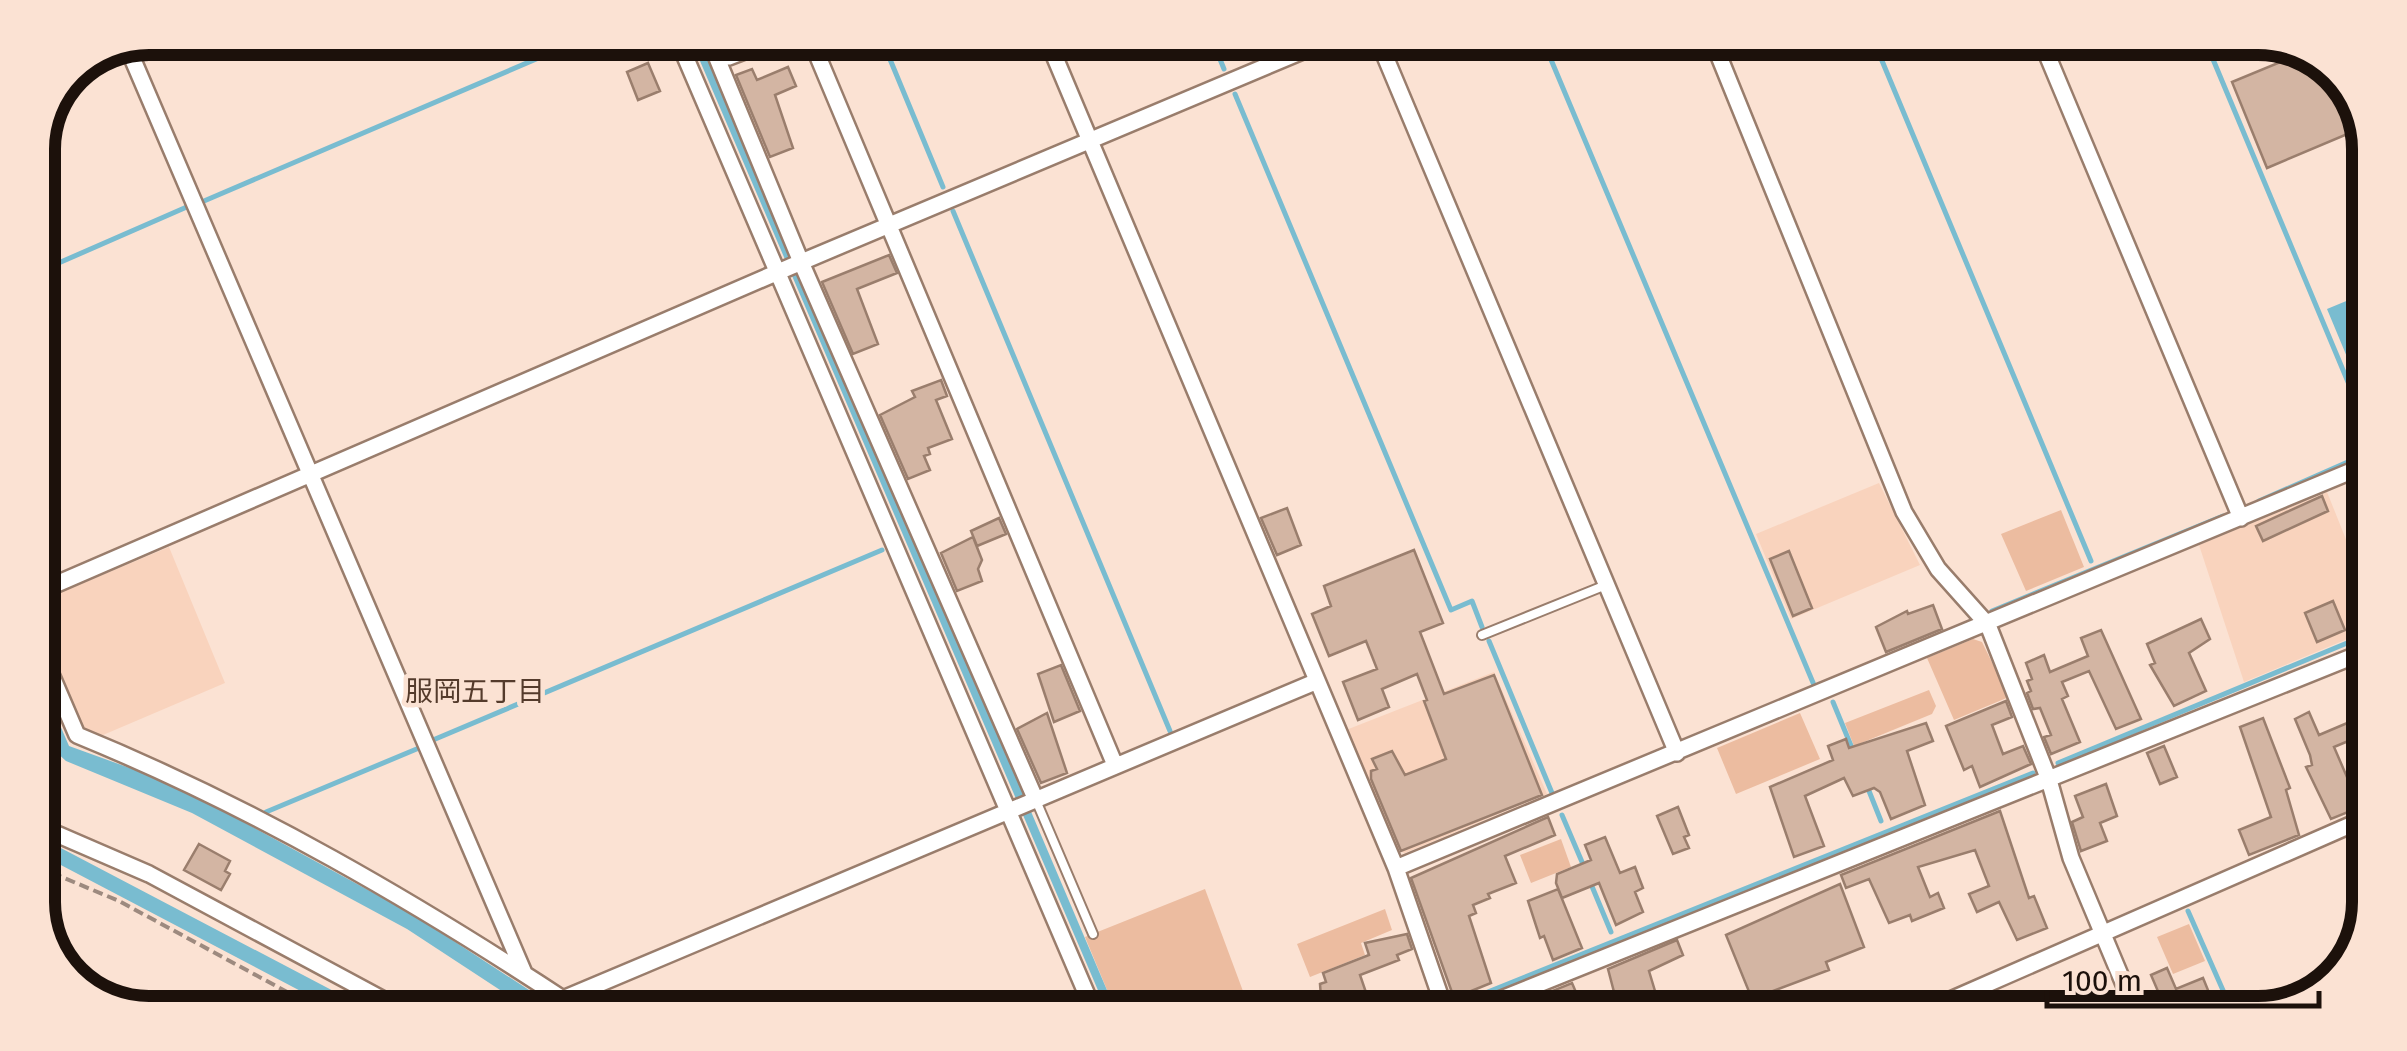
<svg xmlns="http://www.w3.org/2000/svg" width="2407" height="1051" font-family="'Fira Sans','Noto Sans JP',sans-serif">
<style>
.built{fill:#f9d3bd}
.green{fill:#ecbca0}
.water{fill:#79bcd0}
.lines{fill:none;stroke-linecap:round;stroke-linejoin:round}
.stream{stroke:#79bcd0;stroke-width:5}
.building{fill:#d3b5a3;stroke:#9a7e6d;stroke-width:2.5}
.lane-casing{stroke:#997d6c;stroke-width:12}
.street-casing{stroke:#997d6c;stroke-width:20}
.path{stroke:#9d8a7f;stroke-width:4;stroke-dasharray:10 5;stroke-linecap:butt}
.lane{stroke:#fff;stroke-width:8}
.street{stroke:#fff;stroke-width:15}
.labels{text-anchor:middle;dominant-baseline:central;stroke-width:9;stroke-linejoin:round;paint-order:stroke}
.neighbourhood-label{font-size:28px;fill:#543b2c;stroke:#fbe2d3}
.rim{fill:none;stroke:#1c110b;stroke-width:12}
</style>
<rect width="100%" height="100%" fill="#fbe2d3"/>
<path class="built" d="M1879 483 1920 565 1791 619 1756 534Z
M2327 492 2365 587 2364 632 2244 682 2199 545Z
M169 547 225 683 96 738 84 731 38 624V602Z
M1494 672 1547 794 1405 853 1396 850 1346 730Z"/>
<path class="green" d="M2061 510 2084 567 2026 591 2001 534Z
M1973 639 1982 642 2009 697 1954 720 1927 658Z
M1929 690 1936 706 1932 714 1854 746 1845 723Z
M1800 713 1820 759 1736 794 1717 748Z
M1561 839 1571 867 1531 883 1520 855Z
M1205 889 1250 1010 1115 1009 1085 937Z
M1385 909 1392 930 1361 943 1365 955 1310 977 1297 944Z
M2189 924 2205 961 2173 974 2157 937Z"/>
<path class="water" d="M691 40H703L1115 1009H1106Z
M2368 292 2367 377 2357 381 2327 309Z
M38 674 69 746 174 784 414 915 555 1007H526L407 929 192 813 66 761C42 740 38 705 38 674Z
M38 836 362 1006H329L38 853Z"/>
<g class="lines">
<path class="stream" d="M882 40 943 187
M1213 42 1224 69
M1544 43 1814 685
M1875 44 2091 561
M2207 45 2366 425
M1235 94 1451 610 1472 601 1482 627
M204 201 583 39
M953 211 1170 731
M38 272 189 206
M2259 501 2366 454
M1992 611 2223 516
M1489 641 1552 793
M1833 702 1854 753
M433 740 882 550
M2058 763 2364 636
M1867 786 1881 821
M266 812 419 748
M1562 815 1585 869
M1591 884 1611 932
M2188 911 2233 1013
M1458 1004 2033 773"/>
</g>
<path class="building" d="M2307 51 2347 82 2364 127 2267 168 2232 82Z
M648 63 660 91 638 100 627 72Z
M788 67 796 86 775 95 793 148 770 157 736 75 752 69 757 80Z
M889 255 897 273 857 289 878 344 853 354 822 282Z
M941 380 947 396 936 400 952 439 928 448 930 454 924 456 930 470 908 479 880 415 915 397 912 391Z
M2322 496 2328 511 2263 541 2256 526Z
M1287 508 1301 545 1277 555 1261 518Z
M999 518 1006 534 977 546 971 531Z
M973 537 982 560 978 569 982 581 957 591 941 553Z
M1414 550 1443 623 1420 632 1444 694 1494 675 1542 795 1401 851 1371 779V771L1377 769 1372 759 1392 751 1405 775 1446 759 1424 701 1427 700 1417 674 1382 689 1389 707 1358 720 1343 682 1377 669 1366 641 1329 656 1312 614 1331 606 1324 586Z
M1789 551 1812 608 1793 616 1770 559Z
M2333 601 2345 630 2317 642 2305 613Z
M1933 605 1942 629 1886 652 1876 627 1907 611 1908 614Z
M2201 619 2210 639 2189 653 2206 691 2174 706 2150 665 2155 663 2147 644Z
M2101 630 2141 719 2116 729 2089 671 2062 682 2068 696 2062 699 2080 742 2051 754 2044 737 2051 735 2040 708 2033 709 2027 693 2031 691 2027 681 2032 679 2026 663 2044 655 2050 672 2088 656 2081 638Z
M1061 665 1080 711 1054 722 1038 674Z
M2006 701 2012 717 1992 725 2003 754 2023 746 2031 764 1980 787 1972 766 1964 770 1946 726Z
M2309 712 2319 735 2352 721 2358 737 2334 747 2353 791 2363 787V806L2331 819 2306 767 2312 765 2310 755 2295 719Z
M1047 713 1067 773 1041 783 1017 729Z
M2263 718 2290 788 2286 790 2299 835 2249 855 2239 830 2271 817 2240 727Z
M1926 723 1933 741 1907 751 1925 805 1891 819 1880 792 1874 788 1853 796 1844 778 1805 796 1824 846 1794 857 1770 787 1833 760 1828 746 1846 739 1849 748Z
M2164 746 2177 777 2160 784 2147 753Z
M2106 784 2117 816 2100 823 2107 841 2081 851 2072 822 2083 817 2075 796Z
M1678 807 1689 835 1684 837 1689 848 1673 854 1657 816Z
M2000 811 2029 898 2034 896 2047 928 2017 940 1999 902 1977 912 1969 894 1989 886 1975 850 1918 867 1930 897 1938 893 1944 908 1912 921 1910 915 1889 923 1869 879 1846 888 1841 875Z
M1548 817 1555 835 1505 856 1516 883 1488 894 1490 898 1473 905 1476 913 1469 916 1491 983 1454 998 1411 878Z
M1605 837 1620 873 1635 867 1643 888 1635 892 1643 912 1616 925 1599 883 1562 898 1556 883 1557 874 1591 860 1585 845Z
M199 844 230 861 225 871 230 874 221 890 184 870Z
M1840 884 1864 947 1826 962 1829 970 1752 999 1726 935Z
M1558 889 1582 948 1553 960 1544 936 1540 938 1528 901Z
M1407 934 1412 949 1397 955 1399 960 1360 975 1372 1010H1326L1321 997 1320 984 1326 982 1323 973 1369 955 1365 943Z
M1677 940 1683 955 1649 971 1661 1011H1619L1608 969Z
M2167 968 2176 989 2203 978 2210 995 2198 1000 2204 1013H2161L2155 999 2160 996 2151 975Z
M1572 983 1578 997 1543 1011H1503Z"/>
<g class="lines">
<defs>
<path id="lane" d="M1482 635 1606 585
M1035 798 1093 934"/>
<path id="street" d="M678 40 1093 1009
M709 40 714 51 729 57 773 40
M811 40 1115 765
M1048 41 1396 868 1445 1010
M1379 42 1677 753
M1714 44 1904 512 1938 569 1988 625 2049 780 2071 858 2136 1013
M2043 45 2241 518
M127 46 524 973
M714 51 801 262 1035 798
M38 592 799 263 1324 42
M38 644 77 735C253 807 416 902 575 1007
M38 826 149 874 395 1006
M1396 868 2366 465
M563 999 1315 682
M1474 1010 2364 652
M1923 1012 2362 820"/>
</defs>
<use href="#lane" class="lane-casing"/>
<use href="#street" class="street-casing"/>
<path class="path" d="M38 867 119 901 313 1006"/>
<use href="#lane" class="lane"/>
<use href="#street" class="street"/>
</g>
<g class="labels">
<g class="neighbourhood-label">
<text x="475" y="691">服岡五丁目</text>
</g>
</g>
<path d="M0 0H2407V1051H0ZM149 55H2258A94 94 0 0 1 2352 149V902A94 94 0 0 1 2258 996H149A94 94 0 0 1 55 902V149A94 94 0 0 1 149 55Z" fill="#fbe2d3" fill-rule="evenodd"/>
<path class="rim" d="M149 55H2258A94 94 0 0 1 2352 149V902A94 94 0 0 1 2258 996H149A94 94 0 0 1 55 902V149A94 94 0 0 1 149 55Z"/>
<path d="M2047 991v15h272v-15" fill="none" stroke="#1c110b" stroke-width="5"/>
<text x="2062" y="991" font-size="30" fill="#1c110b" stroke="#fbe2d3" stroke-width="8" paint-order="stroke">100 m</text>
</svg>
